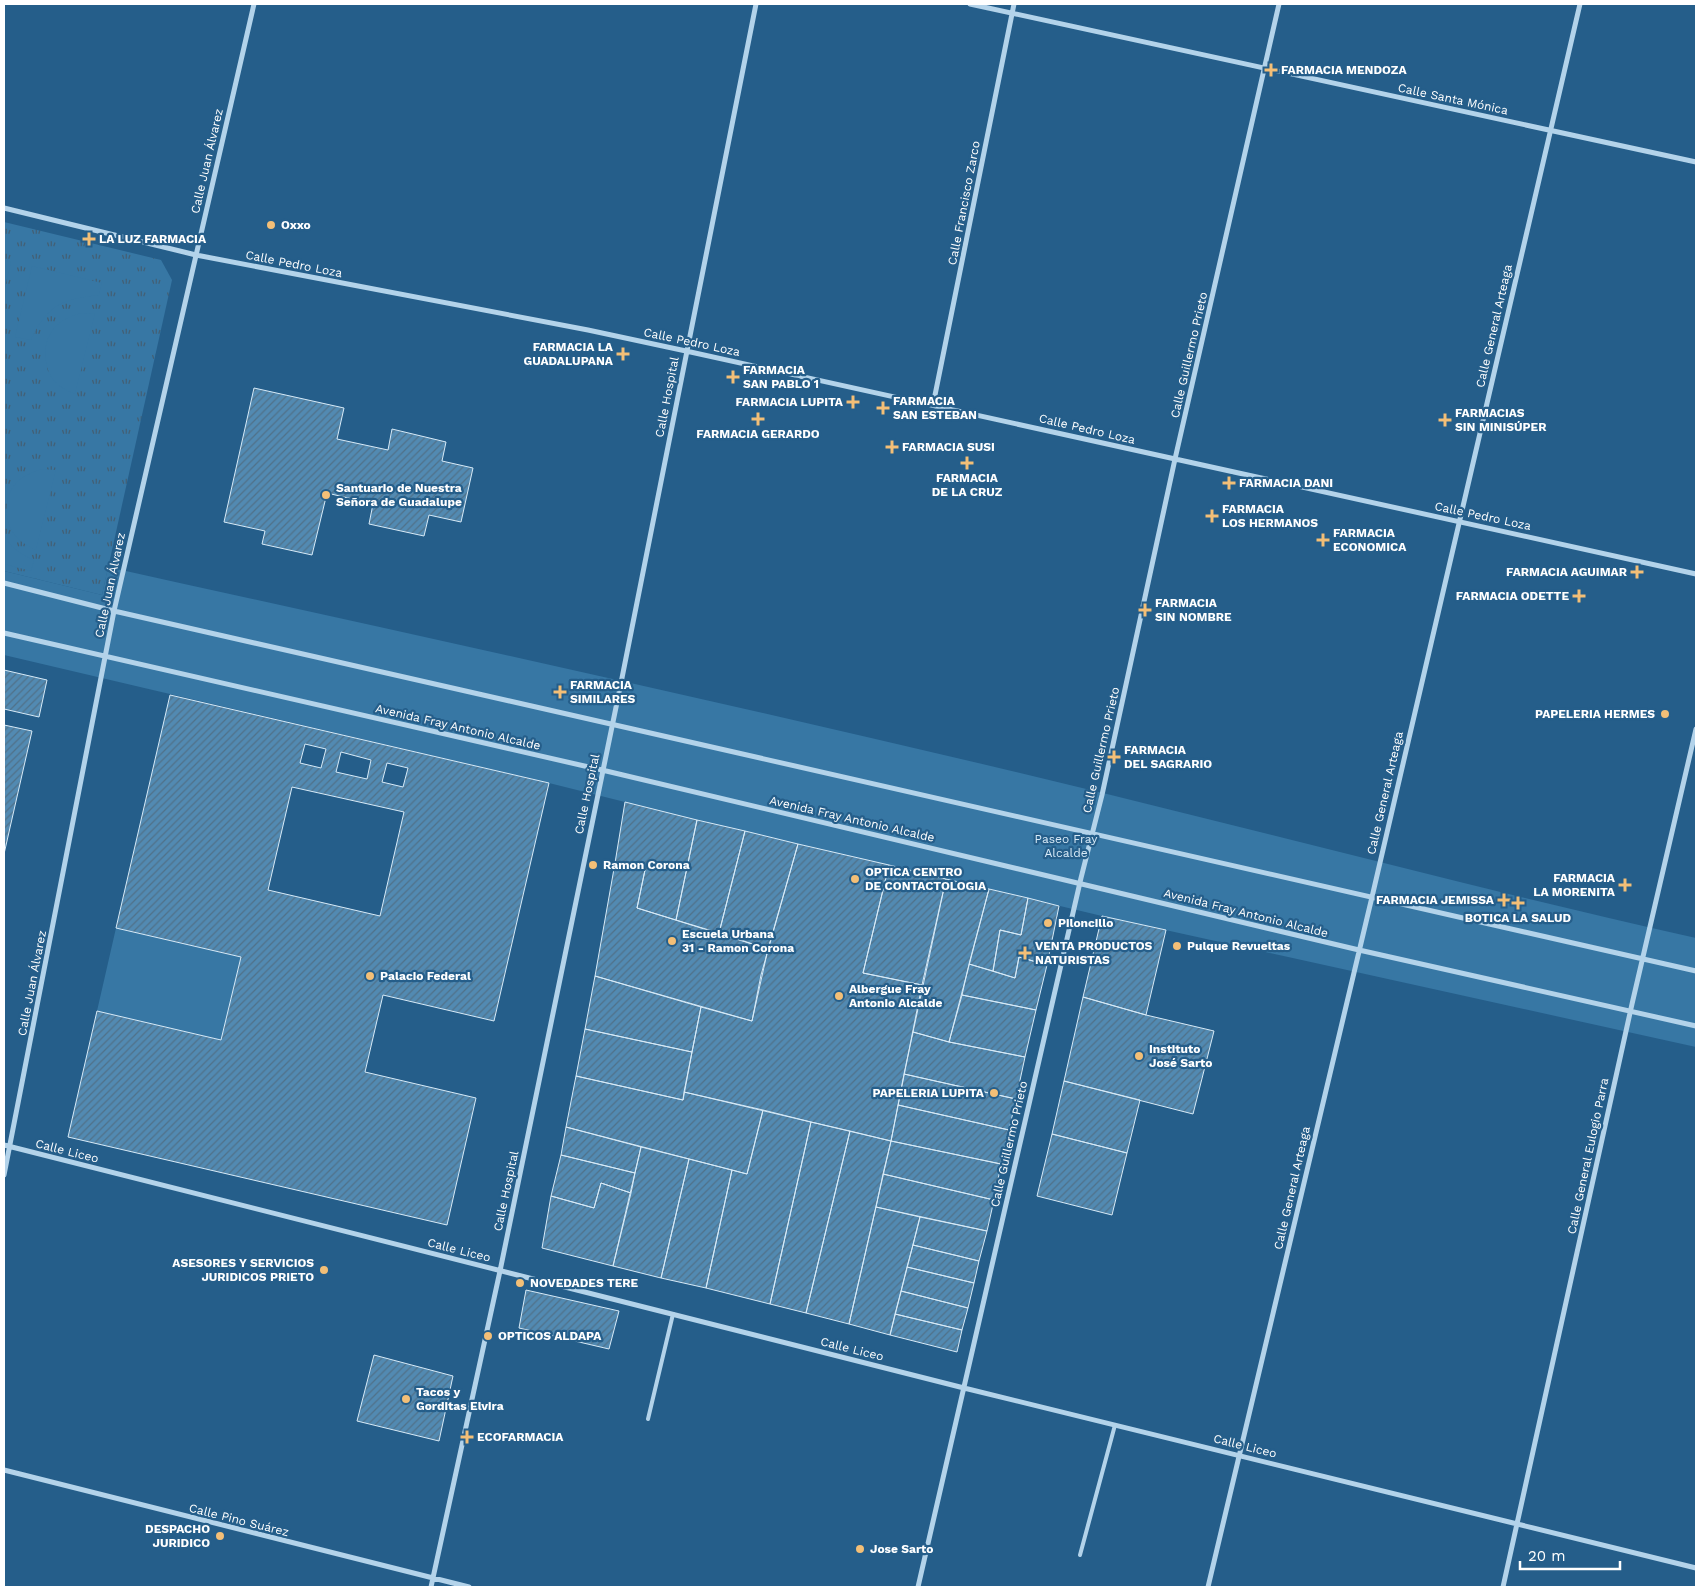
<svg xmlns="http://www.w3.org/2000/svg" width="1700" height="1591" font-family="'Work Sans',sans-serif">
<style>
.park{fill:url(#park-tufts)}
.garden{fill:#3777a4}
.building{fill:url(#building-hatch);stroke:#d7eaf7;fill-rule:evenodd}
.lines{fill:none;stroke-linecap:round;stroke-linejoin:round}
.service{stroke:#b3d3ea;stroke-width:4}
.minor{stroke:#b3d3ea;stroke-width:5}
.poi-dot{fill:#f3bf77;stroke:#255e8a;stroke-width:2}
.labels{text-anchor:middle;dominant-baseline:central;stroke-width:4.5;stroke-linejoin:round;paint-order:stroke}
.poi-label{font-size:12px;font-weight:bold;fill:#fff;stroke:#255e8a;text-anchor:start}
.street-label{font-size:12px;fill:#fff;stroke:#255e8a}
.park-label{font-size:12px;fill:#d7eaf7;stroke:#255e8a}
</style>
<defs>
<pattern id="park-tufts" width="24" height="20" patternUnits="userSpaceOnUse" patternTransform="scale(1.25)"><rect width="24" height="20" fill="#3777a4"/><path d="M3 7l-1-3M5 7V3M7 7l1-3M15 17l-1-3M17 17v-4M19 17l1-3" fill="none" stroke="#435f74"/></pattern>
<pattern id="building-hatch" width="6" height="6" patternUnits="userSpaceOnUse" patternTransform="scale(1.25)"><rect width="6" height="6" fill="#528ab2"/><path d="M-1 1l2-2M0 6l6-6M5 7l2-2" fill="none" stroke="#507189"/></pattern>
</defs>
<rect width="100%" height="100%" fill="#255e8a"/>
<path class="park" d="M4 222 161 260 172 280 102 595 4 571Z"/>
<path class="garden" d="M4 260 11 262 4 291Z
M32 266 102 283 99 295C62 299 47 305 31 340L15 337Z
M81 313 95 314 75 394C66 390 57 386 52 378 42 362 43 339 56 326 63 319 72 316 81 313Z
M42 469 56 470 36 550C28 546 20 542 14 534 3 519 4 494 18 481 25 475 33 472 42 469Z
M4 536C11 548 22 555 34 560L31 571 4 564Z
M108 567C441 641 775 713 1107 794 1303 842 1499 894 1696 938V1047L1102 916 697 820 549 783 4 655V571L102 595Z
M116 928 241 957 221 1040 97 1011Z"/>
<path class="building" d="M254 388 344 408 337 439 388 450 392 429 446 442 442 461 473 468 461 522 429 515 424 536 369 524 373 504 327 493 312 555 262 544 265 531 224 522Z
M4 670 47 680 39 717 4 709Z
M170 695 549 783 494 1021 383 995 365 1072 476 1098 447 1225 68 1137 97 1011 221 1040 241 957 116 928ZM305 744 326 749 321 768 300 763ZM341 752 371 760 367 779 336 772ZM387 763 408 768 403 787 382 782ZM292 787 404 812 380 916 268 890Z
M4 725 32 731 4 854Z
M625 802 697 820 676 920 637 908 645 870 615 863Z
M697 820 745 831 719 933 676 920Z
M745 831 798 844 768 949 719 933Z
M798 844 889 865 863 973 922 985 891 1141 684 1092 701 1007 752 1021 761 975Z
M615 863 645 870 637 908 768 949 752 1021 595 976Z
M889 865 946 879 922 985 863 973Z
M946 879 989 889 949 1042 913 1032Z
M989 889 1028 898 1021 935 1000 930 993 971 969 964Z
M1028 898 1059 906 1047 965 1019 957 1015 978 993 971 1000 930 1021 935Z
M1102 916 1166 930 1146 1015 1083 997Z
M1019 957 1047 965 1036 1010 962 995 969 964 1015 978Z
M595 976 701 1007 692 1052 585 1029Z
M962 995 1036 1010 1025 1057 949 1042Z
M1083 997 1146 1015 1214 1031 1193 1114 1064 1081Z
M585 1029 692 1052 683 1100 576 1076Z
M913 1032 949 1042 1025 1057 1016 1099 904 1074Z
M904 1074 1016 1099 1009 1130 898 1105Z
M576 1076 683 1100 684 1092 763 1110 747 1174 566 1127Z
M1064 1081 1140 1100 1127 1153 1052 1134Z
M898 1105 1009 1130 1001 1164 891 1141Z
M763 1110 811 1122 770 1304 706 1288 732 1170 747 1174Z
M811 1122 850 1131 806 1313 770 1304Z
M566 1127 641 1147 635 1173 561 1155Z
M850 1131 891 1141 849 1324 806 1313Z
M1052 1134 1127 1153 1112 1215 1037 1196Z
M891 1141 1001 1164 994 1200 883 1174Z
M641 1147 689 1159 661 1278 613 1266Z
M561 1155 635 1173 631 1193 601 1183 594 1208 551 1196Z
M689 1159 732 1170 706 1288 661 1278Z
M883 1174 994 1200 987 1231 876 1207Z
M601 1183 631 1193 613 1266 542 1248 551 1196 594 1208Z
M876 1207 920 1217 890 1335 849 1324Z
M920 1217 987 1231 979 1261 913 1245Z
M913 1245 979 1261 974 1283 907 1267Z
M907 1267 974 1283 968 1308 901 1291Z
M526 1290 619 1311 609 1349 519 1328Z
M901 1291 968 1308 962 1330 895 1314Z
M895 1314 962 1330 957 1352 890 1335Z
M374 1355 453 1376 439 1441 357 1421Z"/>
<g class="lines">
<path class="service" d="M648 1419 673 1314
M1080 1555 1115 1425"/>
<path class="minor" d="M970 4 1696 162
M4 208 196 255 588 330 686 351 1696 574
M933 405 1014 4
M4 583 114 611 1696 971
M4 633 602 770 1359 950 1696 1026
M4 1145 964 1388 1696 1568
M4 1175 114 611 254 4
M4 1470 469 1587
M431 1587 500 1271 621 683 756 4
M918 1587 1081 878 1102 795 1175 459 1279 4
M1208 1587 1372 897 1580 4
M1503 1587 1632 1004 1696 729"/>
</g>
<g class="poi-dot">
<path d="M1268.5 62.5h5v5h5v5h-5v5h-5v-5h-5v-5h5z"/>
<circle cx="271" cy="225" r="5"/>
<path d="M86.5 231.5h5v5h5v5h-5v5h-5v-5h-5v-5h5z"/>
<path d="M620.5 346.5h5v5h5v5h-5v5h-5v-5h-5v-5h5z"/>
<path d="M730.5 369.5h5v5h5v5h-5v5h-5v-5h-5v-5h5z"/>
<path d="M850.5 394.5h5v5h5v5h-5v5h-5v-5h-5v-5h5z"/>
<path d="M880.5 400.5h5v5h5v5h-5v5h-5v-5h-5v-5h5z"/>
<path d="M755.5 411.5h5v5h5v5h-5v5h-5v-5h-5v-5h5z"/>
<path d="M1442.5 412.5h5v5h5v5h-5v5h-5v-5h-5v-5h5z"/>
<path d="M889.5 439.5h5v5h5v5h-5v5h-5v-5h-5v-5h5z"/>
<path d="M964.5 455.5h5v5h5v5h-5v5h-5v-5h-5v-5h5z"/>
<path d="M1226.5 475.5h5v5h5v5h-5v5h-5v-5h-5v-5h5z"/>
<circle cx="326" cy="495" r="5"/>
<path d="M1209.5 508.5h5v5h5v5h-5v5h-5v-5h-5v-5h5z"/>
<path d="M1320.5 532.5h5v5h5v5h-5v5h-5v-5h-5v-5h5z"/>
<path d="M1634.5 564.5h5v5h5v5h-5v5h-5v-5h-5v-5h5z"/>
<path d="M1576.5 588.5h5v5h5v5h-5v5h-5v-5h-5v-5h5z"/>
<path d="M1142.5 602.5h5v5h5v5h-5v5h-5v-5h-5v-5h5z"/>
<path d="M557.5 684.5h5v5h5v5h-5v5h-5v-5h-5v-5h5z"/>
<circle cx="1665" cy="714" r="5"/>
<path d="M1111.5 749.5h5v5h5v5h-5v5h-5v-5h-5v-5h5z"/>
<circle cx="593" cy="865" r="5"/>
<circle cx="855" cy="879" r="5"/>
<path d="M1622.5 877.5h5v5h5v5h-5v5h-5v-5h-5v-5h5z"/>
<path d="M1501.5 892.5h5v5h5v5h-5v5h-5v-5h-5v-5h5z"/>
<path d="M1515.5 895.5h5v5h5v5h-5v5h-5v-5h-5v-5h5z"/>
<circle cx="1048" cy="923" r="5"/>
<circle cx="672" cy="941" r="5"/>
<circle cx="1177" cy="946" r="5"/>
<path d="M1022.5 945.5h5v5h5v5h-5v5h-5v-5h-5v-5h5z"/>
<circle cx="370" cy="976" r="5"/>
<circle cx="839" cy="996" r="5"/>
<circle cx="1139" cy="1056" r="5"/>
<circle cx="994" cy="1093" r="5"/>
<circle cx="324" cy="1270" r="5"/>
<circle cx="520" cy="1283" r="5"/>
<circle cx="488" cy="1336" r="5"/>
<circle cx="406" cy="1399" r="5"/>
<path d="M464.5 1429.5h5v5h5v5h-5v5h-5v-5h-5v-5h5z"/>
<circle cx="220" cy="1536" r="5"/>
<circle cx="860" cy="1549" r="5"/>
</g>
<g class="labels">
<g class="poi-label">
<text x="1281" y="70">FARMACIA MENDOZA</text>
<text x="281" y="225">Oxxo</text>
<text x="99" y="239">LA LUZ FARMACIA</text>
<text x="613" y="347" text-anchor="end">FARMACIA LA<tspan x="613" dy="14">GUADALUPANA</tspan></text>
<text x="743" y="370">FARMACIA<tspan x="743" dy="14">SAN PABLO 1</tspan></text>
<text x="893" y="401">FARMACIA<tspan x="893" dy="14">SAN ESTEBAN</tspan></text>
<text x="843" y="402" text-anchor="end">FARMACIA LUPITA</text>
<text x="1455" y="413">FARMACIAS<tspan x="1455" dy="14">SIN MINISÚPER</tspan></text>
<text x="758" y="434" text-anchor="middle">FARMACIA GERARDO</text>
<text x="902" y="447">FARMACIA SUSI</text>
<text x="967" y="478" text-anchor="middle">FARMACIA<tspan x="967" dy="14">DE LA CRUZ</tspan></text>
<text x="1239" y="483">FARMACIA DANI</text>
<text x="336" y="488">Santuario de Nuestra<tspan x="336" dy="14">Señora de Guadalupe</tspan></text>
<text x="1222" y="509">FARMACIA<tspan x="1222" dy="14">LOS HERMANOS</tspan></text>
<text x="1333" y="533">FARMACIA<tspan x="1333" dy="14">ECONOMICA</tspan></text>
<text x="1627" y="572" text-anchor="end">FARMACIA AGUIMAR</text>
<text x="1569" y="596" text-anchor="end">FARMACIA ODETTE</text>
<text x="1155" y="603">FARMACIA<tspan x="1155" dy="14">SIN NOMBRE</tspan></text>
<text x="570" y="685">FARMACIA<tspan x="570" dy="14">SIMILARES</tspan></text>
<text x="1655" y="714" text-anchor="end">PAPELERIA HERMES</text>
<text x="1124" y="750">FARMACIA<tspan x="1124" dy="14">DEL SAGRARIO</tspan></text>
<text x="603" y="865">Ramon Corona</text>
<text x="865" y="872">OPTICA CENTRO<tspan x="865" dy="14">DE CONTACTOLOGIA</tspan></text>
<text x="1615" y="878" text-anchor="end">FARMACIA<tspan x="1615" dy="14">LA MORENITA</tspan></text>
<text x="1494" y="900" text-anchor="end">FARMACIA JEMISSA</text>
<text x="1518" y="918" text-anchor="middle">BOTICA LA SALUD</text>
<text x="1058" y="923">Piloncillo</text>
<text x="682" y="934">Escuela Urbana<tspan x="682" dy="14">31 - Ramon Corona</tspan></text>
<text x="1035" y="946">VENTA PRODUCTOS<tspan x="1035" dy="14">NATURISTAS</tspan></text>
<text x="1187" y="946">Pulque Revueltas</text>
<text x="380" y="976">Palacio Federal</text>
<text x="849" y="989">Albergue Fray<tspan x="849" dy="14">Antonio Alcalde</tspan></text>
<text x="1149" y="1049">Instituto<tspan x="1149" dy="14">José Sarto</tspan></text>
<text x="984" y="1093" text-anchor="end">PAPELERIA LUPITA</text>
<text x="314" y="1263" text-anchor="end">ASESORES Y SERVICIOS<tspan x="314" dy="14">JURIDICOS PRIETO</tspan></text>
<text x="530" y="1283">NOVEDADES TERE</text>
<text x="498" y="1336">OPTICOS ALDAPA</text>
<text x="416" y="1392">Tacos y<tspan x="416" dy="14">Gorditas Elvira</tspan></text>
<text x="477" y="1437">ECOFARMACIA</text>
<text x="210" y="1529" text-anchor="end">DESPACHO<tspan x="210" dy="14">JURIDICO</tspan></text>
<text x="870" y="1549">Jose Sarto</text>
</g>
<g class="street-label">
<text transform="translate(1453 99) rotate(12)">Calle Santa Mónica</text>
<text transform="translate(207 161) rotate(-77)">Calle Juan Álvarez</text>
<text transform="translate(964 203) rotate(-79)">Calle Francisco Zarco</text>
<text transform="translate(294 264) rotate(11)">Calle Pedro Loza</text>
<text transform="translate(1494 326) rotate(-77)">Calle General Arteaga</text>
<text transform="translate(692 342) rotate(12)">Calle Pedro Loza</text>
<text transform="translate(1189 355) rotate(-77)">Calle Guillermo Prieto</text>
<text transform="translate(667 397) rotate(-79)">Calle Hospital</text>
<text transform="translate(1087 429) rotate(13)">Calle Pedro Loza</text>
<text transform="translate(1483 516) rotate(12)">Calle Pedro Loza</text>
<text transform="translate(110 585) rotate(-78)">Calle Juan Álvarez</text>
<text transform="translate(458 727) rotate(13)">Avenida Fray Antonio Alcalde</text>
<text transform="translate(1101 750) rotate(-77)">Calle Guillermo Prieto</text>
<text transform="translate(1385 793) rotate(-77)">Calle General Arteaga</text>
<text transform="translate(587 794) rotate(-78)">Calle Hospital</text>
<text transform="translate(852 819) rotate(13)">Avenida Fray Antonio Alcalde</text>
<text transform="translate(1246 913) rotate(14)">Avenida Fray Antonio Alcalde</text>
<text transform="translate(32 983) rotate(-79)">Calle Juan Álvarez</text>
<text transform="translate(1009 1144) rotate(-77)">Calle Guillermo Prieto</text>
<text transform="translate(67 1151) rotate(14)">Calle Liceo</text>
<text transform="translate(1588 1156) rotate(-78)">Calle General Eulogio Parra</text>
<text transform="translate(1292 1188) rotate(-77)">Calle General Arteaga</text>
<text transform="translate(506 1191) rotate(-78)">Calle Hospital</text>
<text transform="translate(459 1250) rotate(14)">Calle Liceo</text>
<text transform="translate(852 1349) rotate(14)">Calle Liceo</text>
<text transform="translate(1245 1446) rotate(14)">Calle Liceo</text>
<text transform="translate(239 1520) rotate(14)">Calle Pino Suárez</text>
</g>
<g class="park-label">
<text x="1066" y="839">Paseo Fray<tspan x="1066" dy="14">Alcalde</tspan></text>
</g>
</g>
<rect width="1700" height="1591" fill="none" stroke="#ffffff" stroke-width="10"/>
<path d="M1520 1561v8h100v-8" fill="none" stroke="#ffffff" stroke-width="2.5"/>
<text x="1528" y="1561" font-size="15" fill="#ffffff" stroke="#255e8a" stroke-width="4" paint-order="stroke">20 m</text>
</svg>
